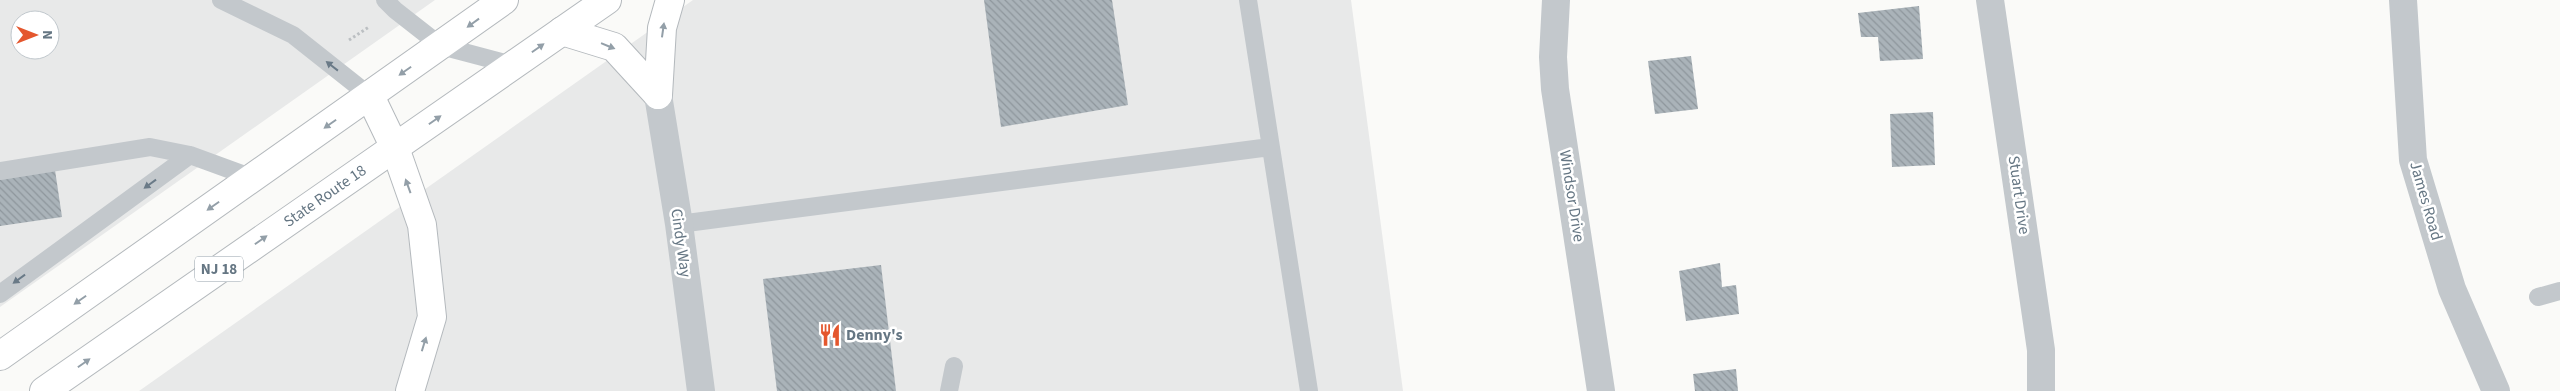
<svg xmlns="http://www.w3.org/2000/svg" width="2560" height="391" font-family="'Source Sans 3',sans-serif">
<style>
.built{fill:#e8e9e9;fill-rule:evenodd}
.building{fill:url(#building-back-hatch)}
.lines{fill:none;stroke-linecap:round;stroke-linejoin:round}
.highway-casing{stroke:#b4b9bd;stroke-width:30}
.path{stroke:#bbbfc2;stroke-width:3;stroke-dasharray:2.5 2.5;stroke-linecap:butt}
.lane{stroke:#c3c8cc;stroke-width:18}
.street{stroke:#c3c8cc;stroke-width:28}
.highway{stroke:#fff;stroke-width:28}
.oneway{fill:#939fa8}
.oneway2{fill:#6a7a87}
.labels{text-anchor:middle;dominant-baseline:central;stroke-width:5;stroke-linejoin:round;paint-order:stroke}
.shield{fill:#fff;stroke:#939fa8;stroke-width:1}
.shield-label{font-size:15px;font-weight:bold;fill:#657683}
.street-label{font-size:16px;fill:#657683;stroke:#fff}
.poi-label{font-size:16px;font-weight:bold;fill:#657683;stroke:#fff;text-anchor:start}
</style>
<defs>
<pattern id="building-back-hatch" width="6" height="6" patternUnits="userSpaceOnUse" patternTransform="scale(1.25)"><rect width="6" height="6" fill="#aab3b9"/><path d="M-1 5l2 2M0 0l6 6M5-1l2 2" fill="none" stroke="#8e969c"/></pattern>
</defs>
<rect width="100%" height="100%" fill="#fafaf8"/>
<path class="built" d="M0 0H435L0 307ZM20 20H50V50H20Z
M693 0H1351L1403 391H139Z"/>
<path class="building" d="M984 0H1112L1128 105 1001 127Z
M1919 6 1923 59 1880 61 1878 37H1861L1858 13Z
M1691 56 1698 109 1655 114 1648 61Z
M1933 112 1935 165 1892 167 1890 114Z
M55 170 62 217 0 226V178Z
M1720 263 1722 287 1736 285 1739 314 1686 321 1679 271Z
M881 265 896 391H777L763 279Z
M1736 369 1738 391H1695L1693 374Z"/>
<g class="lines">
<defs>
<g id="highway">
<path d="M562 31 614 47 658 95"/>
<path d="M658 95 662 28 670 0"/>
<path d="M370 96 395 148 422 225 432 317 410 391"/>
<path d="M0 356 504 0"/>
<path id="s1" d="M44 391 607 0"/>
</g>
</defs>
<use href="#highway" class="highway-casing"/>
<path class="path" d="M349 40 369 27"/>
<path class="lane" d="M221 0 293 35 370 96
M385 0 395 10 441 46 513 65
M1248 0 1309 391
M0 171 150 147 190 155 253 178
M679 224 1270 147
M0 294 190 155
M2538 297 2560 291
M949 391 954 366"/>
<path class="street" d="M1556 0 1553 57 1555 89 1601 391
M1990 0 2041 350V391
M2403 0 2413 160 2452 289 2496 391
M658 95 679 224 701 391"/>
<use href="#highway" class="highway"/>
</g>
<defs><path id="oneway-solid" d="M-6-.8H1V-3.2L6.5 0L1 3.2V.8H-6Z" transform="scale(1.25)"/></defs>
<g class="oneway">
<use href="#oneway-solid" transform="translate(473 23) rotate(144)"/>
<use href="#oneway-solid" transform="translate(663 30) rotate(-82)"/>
<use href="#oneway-solid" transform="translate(608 46) rotate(22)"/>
<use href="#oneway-solid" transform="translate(538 48) rotate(-35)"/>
<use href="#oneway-solid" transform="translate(405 71) rotate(145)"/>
<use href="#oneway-solid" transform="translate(435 120) rotate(-35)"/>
<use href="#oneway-solid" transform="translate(330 124) rotate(145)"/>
<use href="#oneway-solid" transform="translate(408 186) rotate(-110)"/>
<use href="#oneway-solid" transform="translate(213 206) rotate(145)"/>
<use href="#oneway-solid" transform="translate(261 240) rotate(-35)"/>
<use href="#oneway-solid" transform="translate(80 300) rotate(145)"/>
<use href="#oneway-solid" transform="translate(424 344) rotate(-73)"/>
<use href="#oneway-solid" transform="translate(84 363) rotate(-35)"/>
</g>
<g class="oneway2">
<use href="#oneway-solid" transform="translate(332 66) rotate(-142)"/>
<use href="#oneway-solid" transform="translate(150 184) rotate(144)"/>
<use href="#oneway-solid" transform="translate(19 279) rotate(144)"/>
</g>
<defs>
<symbol id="restaurant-bare" viewBox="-9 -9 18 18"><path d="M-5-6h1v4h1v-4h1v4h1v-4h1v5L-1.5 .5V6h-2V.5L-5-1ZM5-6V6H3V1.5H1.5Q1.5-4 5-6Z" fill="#e4572e" stroke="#fff" stroke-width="2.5" paint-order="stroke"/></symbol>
</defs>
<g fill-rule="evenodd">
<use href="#restaurant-bare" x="814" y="319" width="32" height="32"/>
</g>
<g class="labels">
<rect class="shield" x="195" y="256.5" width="48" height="25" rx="4"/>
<g class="shield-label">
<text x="219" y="269">NJ 18</text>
</g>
<g class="street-label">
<text transform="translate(2019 195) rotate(82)">Stuart Drive</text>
<text stroke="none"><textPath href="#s1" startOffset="342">State Route 18</textPath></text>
<text transform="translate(1572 196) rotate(81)">Windsor Drive</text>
<text transform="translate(2426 201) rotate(74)">James Road</text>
<text transform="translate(681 243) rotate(82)">Cindy Way</text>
</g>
<g class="poi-label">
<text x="846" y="335">Denny's</text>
</g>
</g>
<g transform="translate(35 35) rotate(90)"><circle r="24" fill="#ffffff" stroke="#c1c8cd"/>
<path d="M0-4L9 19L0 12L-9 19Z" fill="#e4572e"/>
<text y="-8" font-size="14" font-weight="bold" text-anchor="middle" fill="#657683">N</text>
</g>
</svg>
